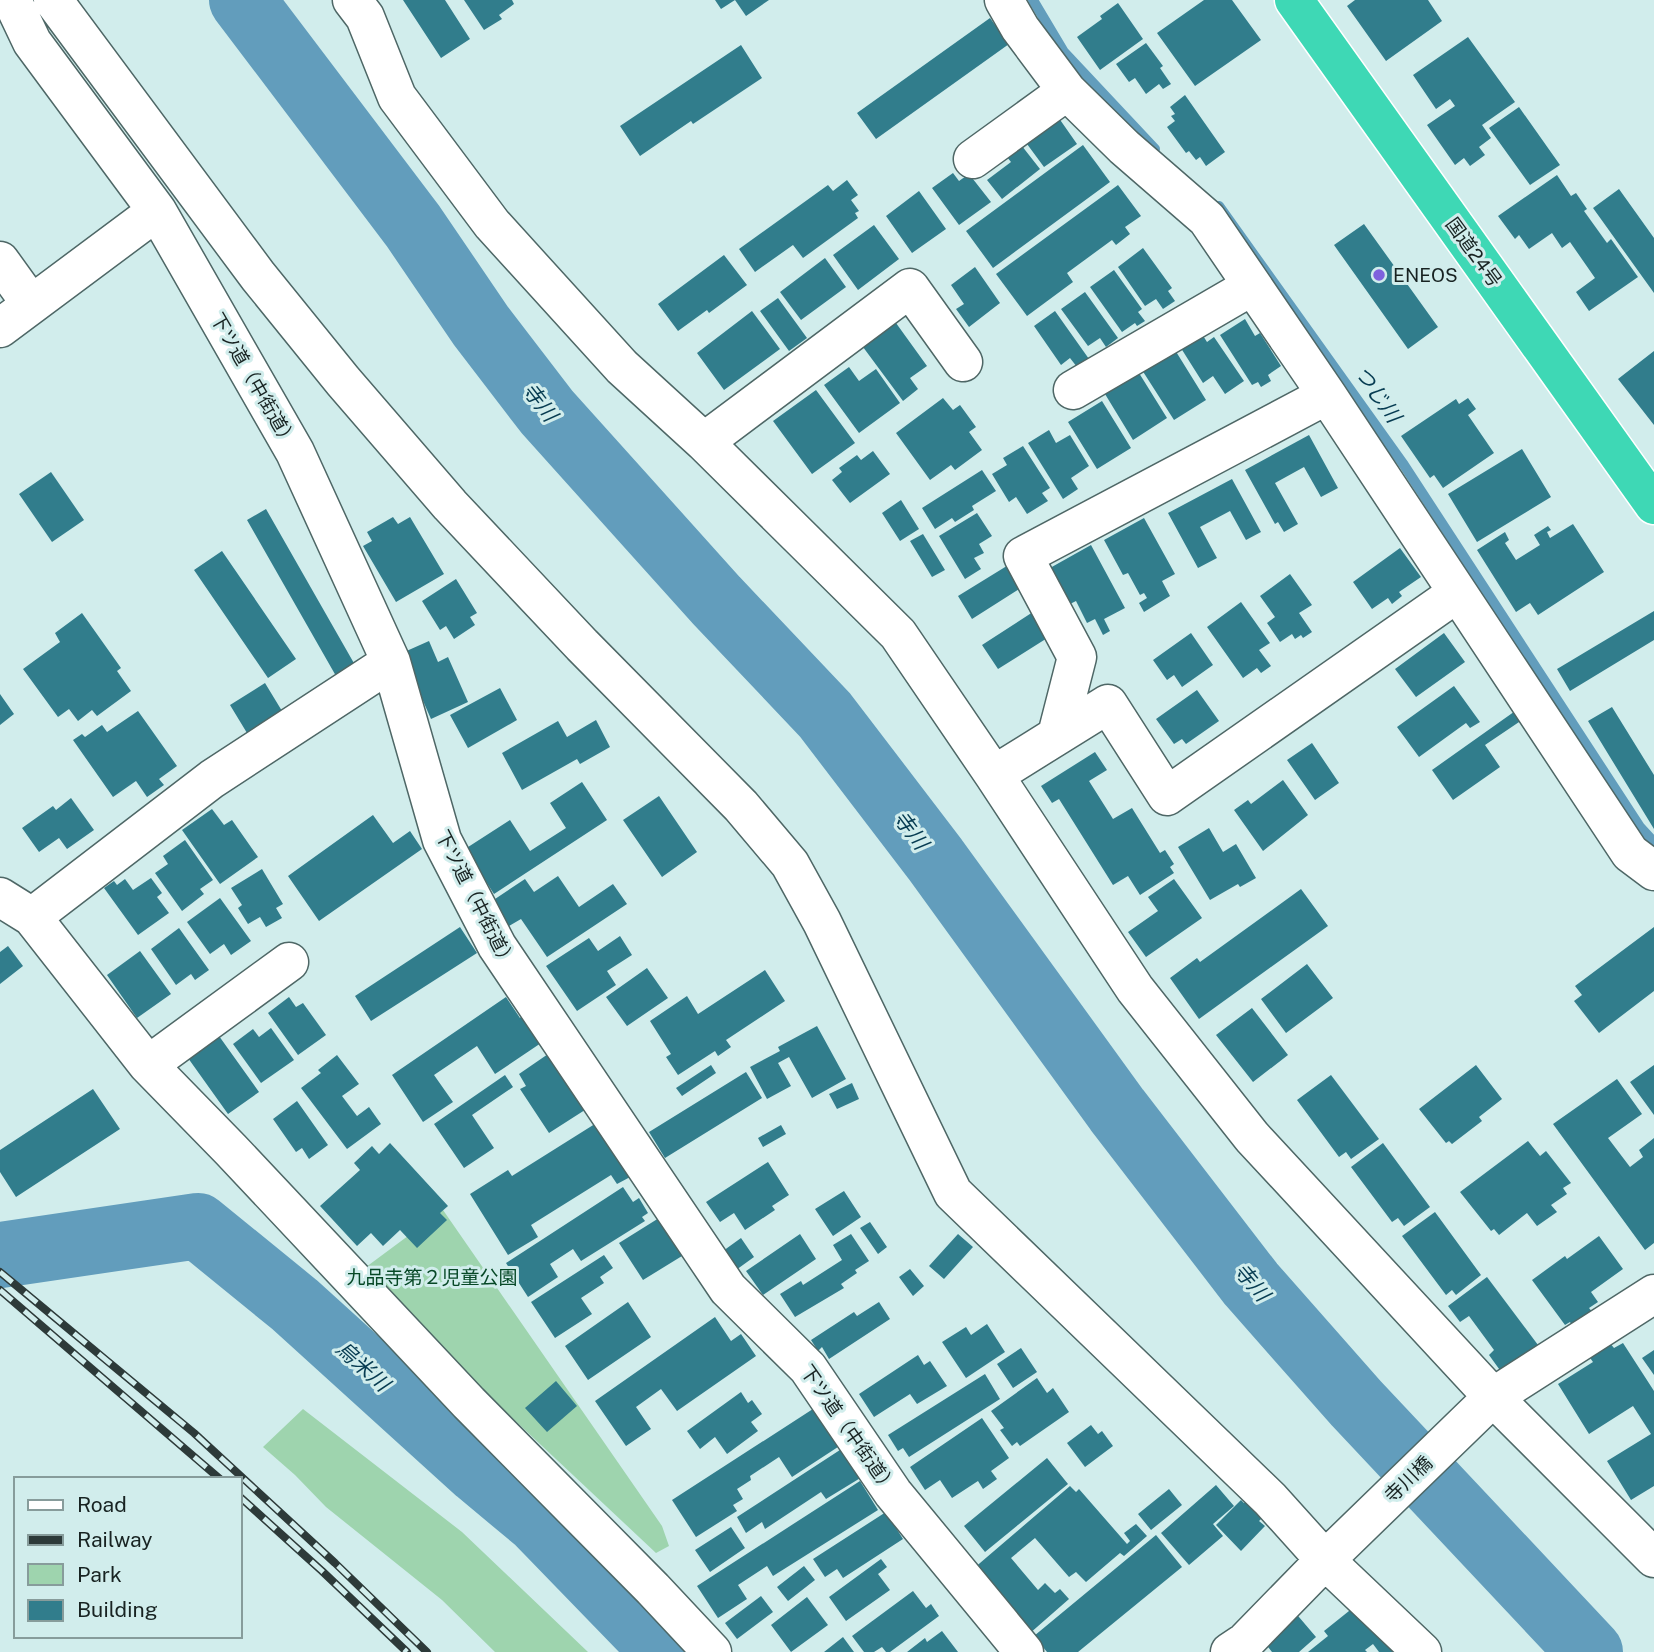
<svg xmlns="http://www.w3.org/2000/svg" width="1654" height="1652" font-family="'Public Sans','Noto Sans JP',sans-serif">
<style>
.green{fill:#9ed4ae}
.lines{fill:none;stroke-linecap:round;stroke-linejoin:round}
.stream{stroke:#629dbc;stroke-width:10}
.river{stroke:#629dbc;stroke-width:66}
.building{fill:#317d8c}
.street-casing{stroke:#4e6766;stroke-width:41}
.highway-casing{stroke:#fff;stroke-width:41}
.street{stroke:#fff;stroke-width:38}
.highway{stroke:#3ed8b5;stroke-width:38}
.rail-casing{stroke:#2d3a39;stroke-width:8}
.rail{stroke:#d1edec;stroke-width:5;stroke-dasharray:16;stroke-linecap:butt}
.poi-dot{fill:#7f62dd;stroke:#d1edec;stroke-width:2.5}
.labels{text-anchor:middle;dominant-baseline:central;stroke-width:6;stroke-linejoin:round;paint-order:stroke}
.street-label{font-size:19px;fill:#182322;stroke:#d1edec}
.poi-label{font-size:19px;fill:#182322;stroke:#d1edec;text-anchor:start}
.park-label{font-size:19px;fill:#064826;stroke:#d1edec}
.water-label{font-size:21px;font-style:italic;fill:#063b51;stroke:#d1edec}
</style>
<rect width="100%" height="100%" fill="#d1edec"/>
<path class="green" d="M443 1210 662 1526 669 1546 656 1553 358 1273Z
M303 1409 462 1532 588 1652H495L442 1600 326 1507 295 1475 263 1447Z"/>
<g class="lines">
<path class="stream" d="M1033 0 1064 52 1155 149
M1219 206 1404 465 1640 827 1654 842"/>
<path class="river" d="M242 0 413 226 481 326 547 412 716 600 825 715 935 859 1117 1110 1251 1284 1356 1403 1590 1652
M0 1255 198 1226 295 1305 478 1471 538 1521 665 1652"/>
</g>
<path class="building" d="M403 0H445L470 39 441 58Z
M464 0H512L514 4 499 15 502 19 484 30Z
M715 0H769L746 16 735 0 721 9Z
M1204 0H1232L1261 40 1195 86 1157 33Z
M1355 0H1428L1442 21 1386 61 1347 6Z
M1118 3 1143 39 1100 70 1077 37 1102 19 1100 16Z
M990 18 1009 44 876 139 857 113Z
M1468 37 1515 102 1482 125 1491 138 1479 147 1485 155 1470 166 1464 158 1455 165 1427 125 1455 106 1450 99 1436 109 1413 75Z
M1146 43 1163 66 1160 68 1171 84 1163 89 1159 84 1146 94 1135 78 1129 82 1116 64Z
M741 45 762 78 693 124 691 121 640 156 620 126Z
M1185 95 1225 152 1206 166 1200 157 1196 160 1189 151 1186 153 1167 127 1175 121 1171 116 1175 114 1170 107Z
M1519 107 1560 165 1530 185 1489 128Z
M1056 114 1077 144 1044 167 1027 144 1036 138 1031 131Z
M1018 141 1040 169 1002 199 987 180 1011 162 1003 152Z
M1083 145 1110 182 993 268 966 231Z
M953 173 959 181 969 174 991 202 959 225 932 188Z
M1557 175 1571 196 1576 193 1587 209 1584 211 1607 243 1611 239 1638 277 1589 311 1576 292 1595 278 1570 242 1562 248 1552 233 1529 249 1519 235 1515 239 1498 216Z
M847 180 858 195 851 200 859 211 855 213 858 218 803 258 793 245 755 272 739 249 828 185 833 191Z
M1118 185 1141 216 1125 227 1130 234 1116 245 1112 240 1067 273 1073 282 1027 316 996 274Z
M1619 189 1654 238V293L1593 208Z
M919 191 946 229 912 253 886 216Z
M1364 224 1438 327 1408 349 1334 245Z
M874 225 899 259 858 290 833 255Z
M1143 248 1172 288 1168 291 1175 301 1163 309 1156 299 1145 306 1118 267Z
M724 255 747 285 709 313 707 310 678 331 658 304Z
M825 258 846 287 801 320 780 292Z
M975 267 1000 303 969 327 956 309 964 304 951 285Z
M1114 270 1142 309 1138 312 1145 321 1137 326 1135 323 1122 332 1090 287Z
M1085 292 1118 338 1106 347 1100 338 1088 346 1061 309Z
M778 298 807 338 789 351 760 311Z
M752 311 780 349 724 390 697 353Z
M1055 311 1089 359 1077 367 1070 358 1061 365 1034 326Z
M1245 319 1255 336 1260 333 1281 366 1268 375 1271 381 1261 387 1258 382 1252 385 1220 335Z
M896 323 927 366 910 378 918 389 903 401 863 347Z
M1200 331 1207 342 1214 337 1244 381 1225 394 1213 376 1203 383 1179 345Z
M1175 350 1206 400 1174 420 1142 370Z
M1654 351V425L1618 379Z
M849 367 859 381 876 369 900 403 859 433 824 385Z
M1139 373 1167 418 1133 440 1105 394Z
M816 390 855 443 812 474 773 421Z
M943 398 953 410 960 405 976 427 969 432 982 450 955 470 951 465 930 480 896 433Z
M1468 398 1476 409 1468 415 1494 453 1443 488 1434 475 1430 478 1401 436 1456 399 1459 404Z
M1102 401 1131 448 1097 469 1068 422Z
M1049 430 1056 443 1070 435 1089 466 1071 478 1078 489 1063 499 1028 443Z
M1309 435 1338 488 1321 497 1304 467 1275 483 1298 524 1284 532 1278 522 1275 524 1245 470Z
M1023 446 1050 488 1042 493 1048 501 1027 514 1016 497 1009 502 992 474 1007 465 1003 458Z
M1522 449 1551 497 1477 542 1448 494Z
M873 451 890 474 850 503 832 480 842 472 839 468 857 455 861 460Z
M982 470 996 491 972 506 974 510 955 522 952 518 935 529 922 508Z
M51 472 84 520 52 542 19 494Z
M1232 479 1261 532 1246 540 1230 511 1200 527 1217 558 1198 568 1168 513Z
M901 500 919 529 900 541 882 513Z
M266 509 355 665 336 676 247 520Z
M977 513 992 536 979 544 984 553 974 558 981 569 965 579 939 536Z
M393 517 398 524 410 517 444 574 396 602 363 546 372 541 367 532Z
M1144 518 1175 574 1162 581 1170 596 1144 612 1139 603 1147 598 1144 593 1140 595 1128 573 1123 575 1104 540Z
M1573 524 1604 572 1538 615 1530 603 1516 612 1477 550 1505 532 1509 540 1505 543 1516 560 1540 545 1534 535 1548 526 1551 530 1547 532 1550 538Z
M923 534 945 570 932 577 910 541Z
M1091 545 1125 608 1104 619 1110 631 1103 635 1095 619 1087 623 1076 601 1070 604 1050 568Z
M1400 548 1421 577 1399 592 1402 596 1392 604 1388 598 1372 609 1353 582Z
M222 551 296 659 268 678 194 570Z
M1010 564 1024 586 972 619 958 596Z
M1290 574 1312 605 1299 613 1312 632 1303 638 1301 635 1295 639 1292 634 1280 642 1267 623 1275 617 1260 596Z
M456 579 477 613 470 617 475 625 454 639 446 626 440 630 422 601Z
M1241 602 1270 643 1259 650 1271 666 1261 673 1257 668 1243 678 1207 627Z
M1036 610 1052 635 998 669 982 645Z
M1654 611V640L1570 691 1557 669Z
M82 613 121 668 117 671 131 691 97 716 92 710 78 721 69 709 58 717 23 669 60 642 55 633Z
M1191 633 1213 665 1182 687 1174 675 1167 680 1153 660Z
M1444 633 1465 662 1416 697 1395 669Z
M429 641 438 662 448 657 468 702 431 719 402 653Z
M265 683 282 711 247 733 230 705Z
M1454 686 1480 722 1470 728 1466 723 1419 757 1397 727Z
M500 688 517 720 468 748 450 715Z
M1197 690 1219 721 1186 744 1182 739 1174 744 1156 719Z
M0 694 14 714 0 725Z
M1612 707 1654 775V829L1588 721Z
M1518 709 1525 718 1485 745 1500 767 1453 800 1432 770Z
M138 711 177 766 159 779 164 785 147 797 136 781 113 797 73 740 82 734 85 737 102 725 107 732Z
M596 720 610 747 580 764 577 759 522 790 502 753 558 721 567 737Z
M1312 743 1339 783 1315 800 1287 760Z
M1095 752 1107 770 1089 781 1113 819 1132 808 1160 853 1165 850 1174 864 1170 867 1174 873 1140 895 1128 876 1113 885 1059 799 1052 803 1041 786Z
M1283 780 1308 815 1263 851 1234 810 1248 800 1251 804Z
M582 782 607 820 494 894 465 849 510 820 530 851 566 828 550 803Z
M659 796 697 852 662 877 623 820Z
M71 798 94 830 67 849 59 838 39 852 22 828 53 806 56 810Z
M212 809 224 825 232 820 258 857 220 884 182 830Z
M373 815 393 843 410 831 422 849 319 921 288 876Z
M1209 828 1223 852 1236 844 1256 878 1240 887 1238 884 1210 900 1178 847Z
M185 840 213 880 200 889 204 894 182 911 155 873 168 864 163 856Z
M262 869 283 904 276 908 282 918 266 927 260 917 248 924 238 908 242 905 231 888Z
M558 876 579 907 613 884 627 904 547 957 521 919 509 926 492 901 525 879 534 892Z
M151 878 162 893 157 897 169 913 138 935 104 888 114 881 117 885 125 879 133 890Z
M1174 879 1202 918 1146 957 1128 932 1158 911 1148 897Z
M1301 889 1328 926 1199 1019 1170 978 1197 958 1200 962Z
M220 898 251 941 231 955 224 944 210 954 187 922Z
M460 927 477 953 371 1021 355 996Z
M1654 927V991L1599 1033 1574 1001 1582 995 1575 986Z
M179 928 209 970 195 980 191 974 176 985 151 949Z
M620 936 632 955 607 971 616 985 577 1011 546 966 589 938 598 951Z
M8 946 23 966 0 984V952Z
M140 951 171 994 137 1018 107 975Z
M1307 964 1333 998 1286 1033 1261 999Z
M647 968 668 998 627 1026 606 997Z
M765 970 785 1001 726 1040 731 1047 718 1056 715 1051 678 1075 666 1057 671 1054 650 1021 687 996 698 1014Z
M289 997 296 1007 303 1003 326 1035 298 1055 268 1013Z
M506 997 520 1018 523 1015 544 1041 495 1074 477 1046 434 1075 453 1102 423 1122 392 1075Z
M1252 1008 1288 1055 1253 1082 1216 1035Z
M817 1026 846 1079 812 1098 789 1057 778 1063 791 1086 767 1099 750 1067 780 1051 778 1047Z
M271 1028 294 1060 261 1083 233 1044 253 1029 259 1037Z
M219 1036 259 1092 228 1114 188 1058Z
M551 1052 588 1108 549 1133 520 1089 526 1086 519 1074Z
M337 1055 359 1084 342 1096 357 1116 369 1107 381 1124 347 1149 301 1088 321 1073 318 1070Z
M711 1065 716 1073 682 1096 676 1088Z
M1476 1065 1502 1099 1479 1117 1482 1121 1452 1144 1449 1141 1446 1143 1419 1109Z
M1654 1065V1115L1630 1082Z
M746 1072 762 1098 665 1158 649 1132Z
M505 1075 513 1087 472 1115 494 1148 464 1168 434 1124Z
M1331 1075 1379 1139 1351 1159 1346 1152 1339 1157 1297 1100Z
M1617 1079 1642 1114 1608 1138 1630 1167 1643 1157 1639 1150 1654 1138V1243L1645 1250 1553 1124Z
M852 1083 859 1099 837 1109 829 1094Z
M93 1089 120 1129 16 1197 0 1172V1150Z
M297 1101 328 1145 309 1159 302 1148 296 1152 273 1119Z
M598 1122 632 1176 617 1184 611 1175 531 1225 538 1237 508 1255 470 1194 508 1170 512 1176Z
M781 1125 786 1134 763 1147 758 1138Z
M1528 1141 1540 1156 1546 1151 1571 1183 1563 1188 1567 1194 1551 1205 1557 1212 1537 1226 1527 1213 1499 1235 1494 1229 1491 1231 1460 1192Z
M390 1143 448 1206 440 1213 447 1220 417 1248 400 1230 383 1246 371 1233 357 1246 320 1206 360 1170 354 1163 372 1146 379 1154Z
M1383 1143 1430 1207 1404 1226 1398 1218 1392 1222 1351 1167Z
M768 1162 789 1195 772 1206 775 1210 745 1230 734 1213 720 1222 706 1202Z
M623 1187 633 1202 639 1198 648 1213 642 1217 645 1221 581 1261 573 1249 550 1264 558 1277 528 1297 506 1263Z
M844 1191 861 1217 833 1236 815 1209Z
M1435 1212 1481 1275 1456 1295 1452 1290 1446 1295 1402 1236Z
M659 1218 682 1256 643 1280 619 1243Z
M870 1222 887 1247 878 1254 860 1228Z
M800 1234 816 1259 763 1295 746 1271Z
M851 1234 869 1261 855 1270 857 1273 841 1284 844 1288 795 1317 780 1294 801 1281 803 1285 842 1260 833 1245Z
M958 1234 973 1247 944 1279 929 1266Z
M1599 1236 1623 1269 1591 1292 1598 1302 1589 1308 1594 1314 1574 1329 1570 1322 1565 1325 1532 1280 1565 1256 1567 1259Z
M741 1238 754 1257 736 1270 723 1251Z
M604 1255 613 1268 600 1277 604 1283 581 1298 592 1314 555 1338 531 1302Z
M910 1269 924 1286 913 1296 899 1277Z
M1487 1277 1538 1345 1502 1373 1489 1355 1494 1350 1469 1316 1460 1322 1448 1306Z
M628 1302 651 1337 588 1380 565 1346Z
M879 1302 890 1319 829 1359 822 1347 818 1351 811 1340 854 1312 857 1316Z
M715 1317 731 1341 741 1334 756 1356 677 1411 661 1389 636 1407 651 1429 626 1446 595 1401Z
M987 1324 1005 1352 966 1378 942 1342 966 1327 971 1335Z
M1609 1342 1614 1348 1623 1343 1654 1391V1486L1631 1500 1607 1461 1651 1434 1633 1406 1589 1434 1558 1384 1593 1362 1588 1355Z
M1021 1348 1037 1372 1013 1388 997 1364Z
M1654 1350V1375L1642 1358Z
M918 1355 924 1365 930 1361 947 1386 917 1404 910 1394 874 1417 859 1394Z
M985 1374 1000 1399 909 1457 903 1448 898 1451 888 1435Z
M1037 1378 1047 1393 1053 1388 1069 1412 1020 1446 1017 1442 1012 1446 1000 1430 1004 1428 991 1411Z
M556 1381 577 1406 547 1432 525 1408Z
M741 1392 748 1403 752 1400 762 1414 751 1422 758 1431 727 1454 715 1437 700 1449 687 1431Z
M816 1407 841 1445 792 1477 779 1457 750 1476 751 1480 737 1489 743 1499 733 1505 737 1511 696 1537 672 1500Z
M982 1418 1009 1458 991 1471 997 1479 983 1489 978 1481 952 1498 940 1480 925 1490 910 1467Z
M1091 1425 1098 1434 1102 1431 1113 1446 1085 1467 1067 1443Z
M843 1448 862 1477 826 1499 821 1492 765 1529 762 1522 746 1533 737 1517Z
M1047 1458 1068 1484 985 1552 964 1526Z
M860 1481 878 1510 773 1576 767 1566 738 1585 747 1599 718 1618 697 1586Z
M1216 1485 1234 1506 1213 1524 1223 1536 1189 1565 1161 1533Z
M1070 1486 1076 1492 1079 1489 1127 1544 1130 1541 1124 1533 1136 1524 1147 1536 1124 1556 1120 1553 1086 1582 1076 1572 1069 1577 1035 1538 1011 1558 1038 1590 1045 1583 1055 1593 1060 1589 1069 1599 1029 1634 973 1569Z
M1169 1489 1182 1505 1151 1530 1138 1514Z
M1250 1498 1266 1514 1259 1521 1265 1526 1241 1551 1216 1525 1241 1500 1244 1503Z
M886 1512 903 1539 843 1578 837 1569 825 1577 813 1559Z
M731 1527 745 1548 710 1572 695 1550Z
M1156 1535 1182 1567 1078 1652H1047L1034 1636Z
M881 1559 887 1567 878 1574 890 1590 846 1621 829 1597Z
M804 1566 815 1580 788 1601 777 1587Z
M913 1591 926 1608 931 1604 939 1616 890 1652H886L882 1647 874 1652H864L852 1636Z
M761 1596 773 1612 737 1639 725 1623Z
M807 1597 828 1625 791 1652 771 1625Z
M1359 1603 1396 1652H1379L1373 1644 1365 1650 1367 1652H1308L1328 1636 1324 1631Z
M1293 1610 1316 1637 1299 1652H1272L1261 1638Z
M942 1631 958 1652H907L925 1638 927 1642Z
M843 1637 854 1652H824Z"/>
<g class="lines">
<defs>
<path id="street" d="M12 0 32 42 157 211 295 452 391 662 442 840 497 946 728 1289 808 1368 893 1493 1024 1652
M53 0 258 276 343 381 450 505 582 645 741 806 790 864 822 922 953 1193 1270 1499 1325 1560 1422 1652
M352 0 365 17 397 97 492 224 622 367 704 442 898 634 994 775 1135 989 1252 1137 1493 1397 1654 1558
M1004 0 1020 28 1067 91 1124 147 1207 219 1327 395 1630 853 1654 871
M973 159 1067 91
M0 261 31 304
M0 328 157 211
M1073 390 1252 286
M704 442 910 288 963 362
M1057 735 1077 657 1023 556 1327 395
M994 775 1108 704 1167 796 1457 593
M0 897 32 917 148 1065 231 1150 469 1403 653 1589 712 1652
M32 917 212 779 391 662
M148 1065 289 962
M1230 1652 1245 1642 1325 1560 1493 1397 1654 1294"/>
<path id="highway" d="M1294 0 1654 505"/>
</defs>
<use href="#street" class="street-casing"/>
<use href="#highway" class="highway-casing"/>
<use href="#street" class="street"/>
<use href="#highway" class="highway"/>
<defs>
<path id="rail" d="M0 1272 194 1433 335 1563 427 1652
M0 1290 220 1479
M240 1497 322 1571 407 1652"/>
</defs>
<use href="#rail" class="rail-casing"/>
<use href="#rail" class="rail"/>
</g>
<circle class="poi-dot" cx="1379" cy="275" r="7"/>
<g class="labels">
<g class="street-label">
<text transform="translate(1474 252) rotate(54)">国道24号</text>
<text transform="translate(254 380) rotate(60)">下ツ道（中街道）</text>
<text transform="translate(476 899) rotate(63)">下ツ道（中街道）</text>
<text transform="translate(849 1429) rotate(55)">下ツ道（中街道）</text>
<text transform="translate(1408 1479) rotate(-44)">寺川橋</text>
</g>
<g class="poi-label">
<text x="1393" y="275">ENEOS</text>
</g>
<g class="park-label">
<text x="432" y="1277">九品寺第２児童公園</text>
</g>
<g class="water-label">
<text transform="translate(1378 394) rotate(55)">つじ川</text>
<text transform="translate(540 402) rotate(52)">寺川</text>
<text transform="translate(911 830) rotate(53)">寺川</text>
<text transform="translate(1252 1282) rotate(50)">寺川</text>
<text transform="translate(363 1366) rotate(42)">烏米川</text>
</g>
</g>
<rect x="14" y="1477" width="228" height="161" fill="#d1edec" stroke="#879c9b" stroke-width="2"/>
<rect x="28" y="1500" width="35" height="10" fill="#ffffff" stroke="#879c9b" stroke-width="2"/>
<text x="77" y="1512" font-size="21" fill="#182322">Road</text>
<rect x="28" y="1535" width="35" height="10" fill="#2d3a39" stroke="#879c9b" stroke-width="2"/>
<text x="77" y="1547" font-size="21" fill="#182322">Railway</text>
<rect x="28" y="1564" width="35" height="21" fill="#9ed4ae" stroke="#879c9b" stroke-width="2"/>
<text x="77" y="1582" font-size="21" fill="#182322">Park</text>
<rect x="28" y="1600" width="35" height="21" fill="#317d8c" stroke="#879c9b" stroke-width="2"/>
<text x="77" y="1617" font-size="21" fill="#182322">Building</text>
</svg>
